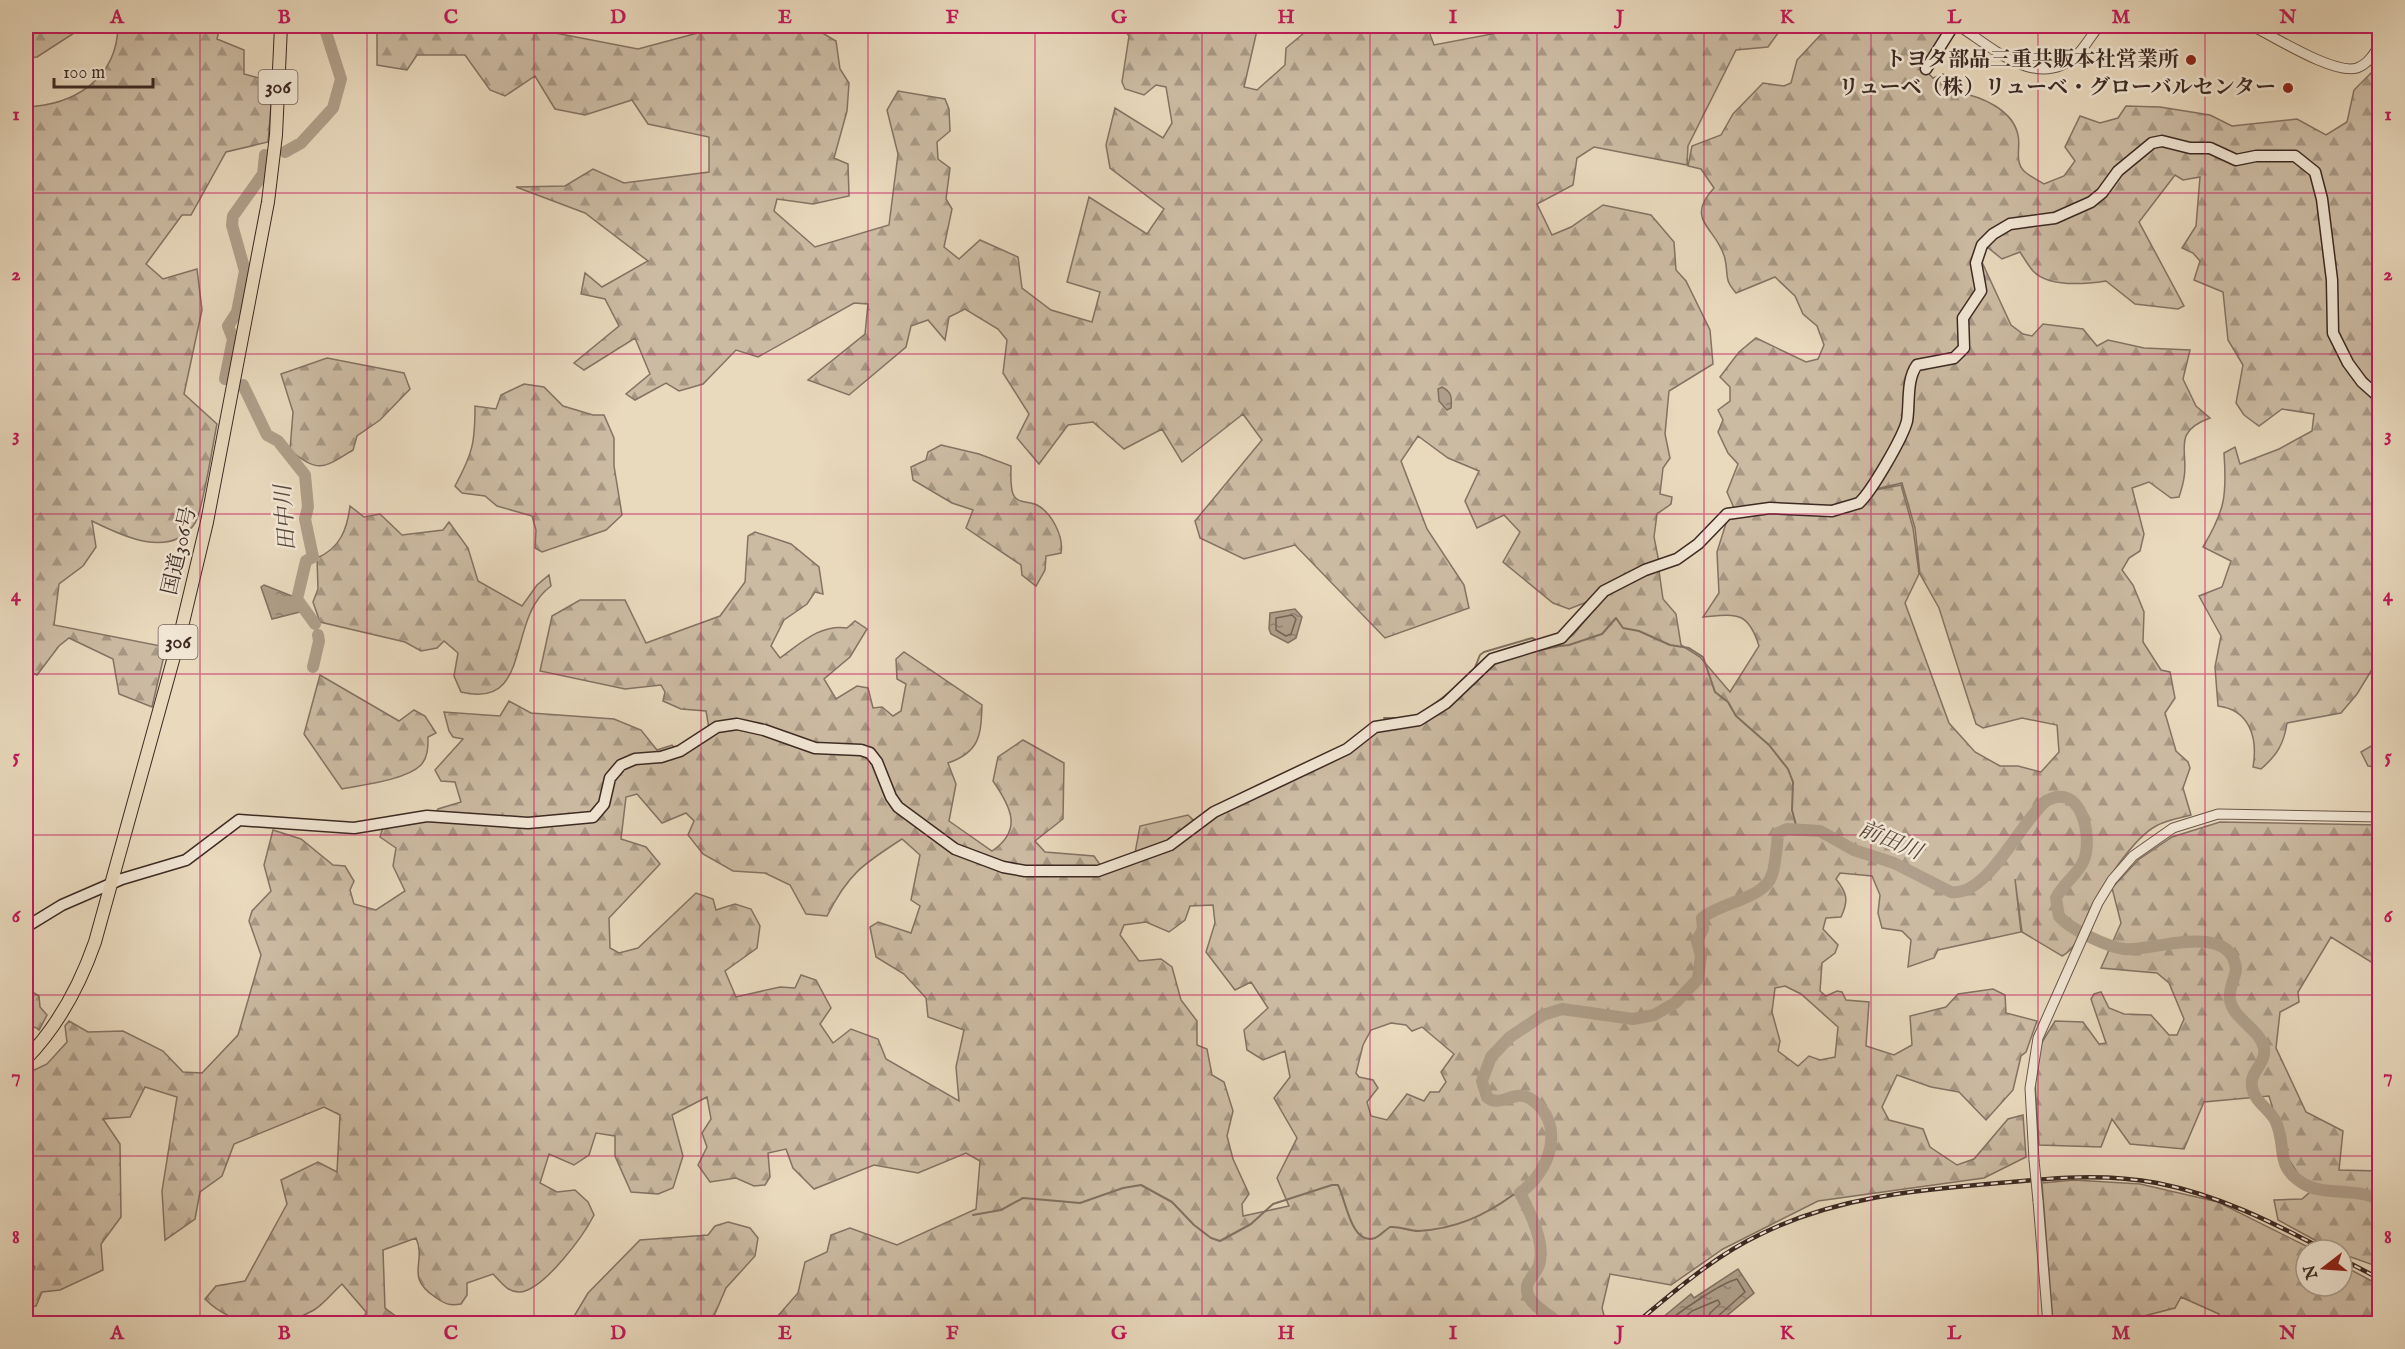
<svg xmlns="http://www.w3.org/2000/svg" width="2405" height="1349" font-family="'IM FELL English','Noto Serif JP',serif">
<style>
.forest{fill:url(#forest-firs);stroke:#847263;stroke-width:1.5;fill-rule:evenodd}
.water{fill:url(#water-ripples);stroke:#817060;stroke-width:1.5}
.lines{fill:none;stroke-linecap:round;stroke-linejoin:round}
.shore{stroke:#766456;stroke-width:1.5}
.stream{stroke:#817060;stroke-width:2}
.river{stroke:#af9e89;stroke-width:12}
.tertiary-casing{stroke:#68564a;stroke-width:11}
.secondary-casing{stroke:#3d2a23;stroke-width:13}
.trunk-casing{stroke:#3d2a23;stroke-width:14}
.tertiary{stroke:#f1e6d4;stroke-width:9}
.secondary{stroke:#f1e6d4;stroke-width:10}
.trunk{stroke:#e9d9bd;stroke-width:12}
.rail-casing{stroke:#3d2a23;stroke-width:4.5}
.rail{stroke:#f1e6d4;stroke-width:2;stroke-dasharray:7;stroke-linecap:butt}
.tertiary-bridge-casing{stroke:#68564a;stroke-width:11;stroke-linecap:butt}
.tertiary-bridge{stroke:#f1e6d4;stroke-width:9}
.grid{fill:none;stroke:#c2185b;stroke-width:1.5;stroke-opacity:0.55}
.poi-dot{fill:#8f2418;stroke:#f1e6d4;stroke-width:2}
.labels{text-anchor:middle;dominant-baseline:central;stroke-width:5;stroke-linejoin:round;paint-order:stroke}
.shield{fill:#f1e6d4;stroke:#736258;stroke-width:1.5}
.shield-label{font-size:20px;font-weight:bold;fill:#3d2a23}
.poi-label{font-size:21px;font-weight:bold;fill:#3d2a23;stroke:#f1e6d4;text-anchor:end}
.street-label{font-size:21px;fill:#3d2a23;stroke:#f1e6d4}
.water-label{font-size:22px;font-style:italic;fill:#5a473c;stroke:#f1e6d4}
.neatline{fill:none;stroke:#c2185b;stroke-width:2}
.grid-label{font-size:20px;text-anchor:middle;font-weight:bold;fill:#c2185b}
</style>
<defs>
<pattern id="forest-firs" width="22" height="20" patternUnits="userSpaceOnUse" patternTransform="scale(1.5)"><rect width="22" height="20" fill="#ccbba3"/><path d="M5 1l3.5 6h-7zM16 11l3.5 6h-7z" fill="#a79884"/></pattern>
<pattern id="water-ripples" width="26" height="14" patternUnits="userSpaceOnUse" patternTransform="scale(1.5)"><rect width="26" height="14" fill="#af9e89"/><path d="M2 4q2-2 4 0t4 0M15 11q2-2 4 0t4 0" fill="none" stroke="#908170"/></pattern>
</defs>
<rect width="100%" height="100%" fill="#e9d9bd"/>
<filter id="stains"><feTurbulence type="fractalNoise" baseFrequency=".00333" numOctaves="4"/><feColorMatrix values="0 0 0 0 .2 0 0 0 0 .09 0 0 0 0 .02 0 0 0 .5 -.17"/></filter>
<radialGradient id="worn" r=".72"><stop offset=".6" stop-color="#630" stop-opacity="0"/><stop offset="1" stop-color="#630" stop-opacity=".3"/></radialGradient>
<path class="forest" d="M26 26H85L37 57 26 58Z
M118 26H220L217 39 244 50V74L273 82 268 142 226 152 191 215H182L146 264 163 279 197 269 202 310 184 394 217 424C213 442 203 511 195 523 171 560 122 536 92 521L96 547 83 566 59 584 54 625 166 647 152 707 119 694 113 659 69 638 59 646 37 675 26 670V107C74 105 117 79 118 26Z
M377 26H519L638 49 705 31 708 26H823L824 34 836 41 840 69 849 83 847 111 834 158 848 164 849 196 813 204 777 199 774 211 815 247 889 225 898 154 887 110 898 91 945 99 949 109 950 131 937 142 938 159 950 168 946 199 952 209 944 247 959 259 980 240 1018 257 1022 288 1051 310 1092 322 1100 292 1067 282 1089 197 1147 234 1164 209 1110 168 1106 145 1115 108 1163 138 1172 123 1166 87 1156 85 1144 95 1125 89 1122 82 1129 36 1121 26H1258L1244 87 1257 90 1285 65 1286 48 1304 33V26H1344L1346 28 1427 26 1434 45 1534 26H1783L1768 47 1736 50 1688 146 1687 165 1594 147 1577 158 1573 185 1537 204 1552 235 1571 227 1603 205 1651 215 1674 242 1676 270 1686 281 1710 330 1713 364 1669 391 1665 434 1670 458 1663 468 1660 494 1672 497 1671 504 1657 514 1654 537 1659 562 1587 602 1569 609 1553 603 1503 562 1520 532 1504 515 1477 528 1465 501 1479 471 1448 458 1418 436 1401 461 1427 529 1464 585 1469 608 1385 638 1295 545 1244 559 1200 538 1195 521 1262 440 1243 414 1182 462 1162 429 1124 449 1093 422 1068 425 1039 464 1017 438 1029 414 1003 373 1007 340 998 329 965 309 949 317 945 340 928 320 911 326 906 347 849 395 808 380 865 334 868 304 854 303 758 357 736 350 703 384 679 391 666 383 635 400 626 394 650 374 635 338 584 370 574 363 619 326 605 299 581 294 585 273 602 287 648 261 585 213 516 187 565 186 593 169 624 183 709 172V137L648 124 632 100 585 115 555 109 535 76 505 96 490 90 465 55H417L407 70 377 65Z
M1829 26H1949L1924 69 1933 78 1943 74 1959 80V93C1981 96 2013 110 2018 135 2021 146 2014 161 2024 171 2029 176 2038 180 2044 184L2064 176 2075 161 2065 147 2080 116 2100 123 2118 118 2126 106 2160 107 2210 115 2232 126 2297 119 2326 135 2347 122 2354 90 2379 65 2380 341 2373 355 2380 365 2379 658 2357 694 2341 713 2287 723C2284 744 2277 755 2261 769L2253 767C2258 738 2250 710 2218 706L2215 667 2221 636 2199 596 2222 587 2231 561 2203 547C2225 510 2227 496 2224 453L2235 447 2240 464 2279 449 2312 431 2314 414 2282 409 2259 426 2244 415 2236 403 2243 365 2228 340 2223 292 2194 280 2200 261 2193 253 2182 248 2196 226 2200 177 2183 180 2175 175 2139 222 2184 306 2178 309 2135 304 2106 281C2086 284 2049 288 2033 271 2028 265 2024 258 2020 252L2002 259 1987 247 1981 260 2011 325 2023 334 2032 336 2043 324 2083 329 2097 346 2108 340 2144 348 2190 350 2183 379 2196 406 2210 418C2171 432 2189 451 2184 478 2183 485 2181 491 2179 497L2171 498 2149 482 2132 488 2144 534 2140 551 2129 558 2122 570 2133 585 2144 612 2143 642 2161 670 2170 672 2175 698 2165 713 2176 751 2188 762 2190 768 2183 788 2191 815C2180 818 2166 820 2156 826 2132 839 2102 887 2090 910 2081 927 2079 947 2062 956L2022 932 2015 879 2021 932 1938 950 1934 958 1908 967 1911 940 1902 931 1882 928 1878 913 1880 895 1872 876 1840 873 1836 879C1847 893 1849 900 1841 917L1826 918 1823 929 1838 945 1835 953 1822 963 1820 991 1826 996 1837 991 1842 992 1846 1000 1869 1002 1866 1046 1894 1055 1912 1045 1910 1016 1946 1007 1958 994 1993 989 2005 995 2006 1013 2037 1021 2026 1052 2021 1056 2013 1090 1986 1120 1959 1092 1931 1087 1897 1075 1882 1107 1889 1120 1923 1129 1930 1147 1957 1165 1974 1159 2008 1119 2023 1115 2026 1157 1984 1178 1818 1201 1723 1249 1671 1285 1610 1274 1602 1308 1606 1323H775L776 1318 798 1293 805 1262 827 1252 831 1235 850 1228 897 1245 976 1209 980 1161 966 1153 918 1173 874 1165 814 1189 793 1168 786 1149 768 1153 770 1177 765 1185 754 1186 736 1178 710 1182 698 1165 707 1147 702 1133 711 1119 707 1097 672 1115 683 1156 673 1188 658 1194 631 1192 615 1156V1136L596 1133 589 1155 574 1165 549 1154 540 1183 557 1192 575 1190 588 1202 594 1215C584 1235 544 1290 520 1292 508 1293 501 1282 493 1274L467 1283V1295L461 1304C449 1306 445 1304 435 1297 404 1276 427 1263 416 1238L383 1250 385 1308 405 1323H362L366 1312 342 1284C333 1292 324 1304 314 1310 278 1331 234 1328 205 1299L216 1286 245 1281 287 1204 281 1180 318 1162 337 1172 340 1115 324 1107 234 1144 222 1176 200 1192 195 1219 165 1240 162 1191 177 1097 145 1087 130 1117 103 1119 120 1144 121 1217 101 1244 103 1270 60 1290 42 1292 36 1306 26 1307V1290L35 1267 26 1258V1074L47 1064 67 1042 65 1026 69 1021 88 1032 123 1031 163 1051 183 1072 202 1073 238 1035 261 955 249 921 252 911 271 891 264 865 273 830 301 839 333 865 345 866 354 881 350 890 354 904 376 910 405 891 393 866 396 848 380 837 383 827 433 818 438 809 461 802 455 782 441 781 435 770 463 739 453 737 449 731 444 712 500 716 509 701 531 713 614 719 641 730 657 750 672 745 681 754 710 734 706 711 681 709 663 701 665 692 661 685 625 689 540 671 552 616 580 600H625L646 643 720 616 745 582 748 536 755 532 791 544 819 567 823 594 815 592 807 604 784 620 771 646 780 658C801 643 820 624 847 628L855 621 867 629 850 657 824 679 836 699 857 686 868 688 873 708 882 707 893 716 901 711 906 684 897 679 896 659 904 652 982 705C981 735 980 752 948 763L956 784 949 821 992 851C1023 830 1011 807 993 781L998 757 1023 740 1064 763 1063 819 1035 841 1045 852 1094 856 1105 872 1133 864 1140 826 1188 815 1200 826 1222 812 1387 727 1416 725 1441 713 1491 666 1509 657 1556 647 1573 635 1611 590 1637 576 1659 571 1663 599 1676 614 1681 645 1700 657 1730 692 1759 646C1748 611 1737 614 1703 617L1719 593 1717 552 1727 520 1758 512 1858 508 1876 490 1901 485 1913 528 1919 574 1905 603 1949 723 1975 752 2000 766H2018L2041 772 2059 752 2057 725 2022 718 1983 728 1976 724 1939 608 1920 574 1915 528 1902 483 1876 489 1838 507 1734 508 1727 492 1738 464 1728 453 1718 432 1723 420 1718 410 1730 401V387L1720 377 1739 352 1756 338 1806 362 1818 359 1824 345 1817 326 1803 314 1795 296 1775 277 1736 293C1723 278 1729 276 1725 259 1718 228 1683 221 1714 188L1701 169 1688 166 1692 146 1721 135 1733 114 1763 83 1784 86 1791 83 1797 60ZM637 794 662 823 686 813 694 821 688 835 703 854 733 871 765 873 790 885 806 914 827 916C848 874 863 864 902 839L920 855 911 900 920 906 911 933 878 922 870 927 876 957 904 974 926 998 928 1017 964 1030 956 1067 959 1101 886 1059 878 1039 851 1029 833 1043 820 1024 831 1008 816 980 801 975 795 988 780 987 736 997 725 971 757 948 760 926 751 909 735 904 716 910 713 899 696 893 638 948 619 953 610 948 609 918 660 864 646 847 621 839 626 797ZM1213 905 1215 923 1206 952 1235 990 1251 982 1268 1008 1244 1030 1247 1050 1263 1060 1285 1051 1290 1077 1274 1098 1297 1138 1277 1178 1289 1206 1243 1216 1242 1204 1249 1194 1233 1159 1227 1136 1233 1111 1224 1082 1212 1075 1207 1049 1197 1045V1021L1181 1000 1172 967 1161 959 1139 961 1120 935 1124 925 1146 922 1169 932 1185 920 1190 906ZM1785 986 1801 994 1838 1027 1835 1057 1820 1060 1809 1056 1798 1066 1778 1051 1780 1041 1772 1012 1775 988ZM1391 1023 1406 1025 1412 1031 1422 1027 1454 1054 1441 1072 1446 1082 1439 1092H1430L1424 1101 1407 1094 1387 1120 1371 1116 1367 1102 1378 1088 1373 1080 1359 1077 1356 1073 1363 1045 1371 1030Z
M327 358 404 373 410 389 380 420 357 436 353 450C324 468 318 474 290 450L293 412 281 374Z
M524 384 544 387 563 406 593 415H604L614 438V466L622 515 606 530 542 552 535 548 536 530 532 516 497 506 485 496 462 493 455 486C473 453 475 442 475 406L496 409 501 395Z
M941 445 979 454 1011 466C1011 474 1010 486 1013 494 1017 504 1029 501 1037 505 1052 513 1064 537 1061 553L1046 556 1045 570 1036 586 1022 575 1021 565 966 528 973 510 952 503 913 480 911 467 926 460 928 452Z
M350 506 364 517 380 514 402 535 443 530 449 522 468 548 478 581 522 606 537 585 549 575 551 586C505 619 534 710 461 692L454 676 458 653 444 641 437 648 421 651 405 642 320 622 313 602 318 589 317 558C340 548 347 530 350 506Z
M320 675 399 721 414 710 425 716 436 733 428 737C428 747 428 757 421 765 406 780 362 785 342 789L304 734Z
M2379 736V767L2368 766 2361 752 2373 745Z
M2220 822 2379 825V967L2331 937 2298 992 2299 1002 2280 1012 2276 1048 2306 1112 2343 1131 2339 1170 2379 1171V1267L2342 1254V1250H2333L2278 1220 2274 1200 2302 1199 2310 1192 2287 1157 2269 1096 2204 1102 2184 1149 2130 1144 2112 1119 2101 1147 2039 1145 2035 1084 2039 1047 2055 1021 2083 1022 2099 1044 2106 1043 2091 999 2094 994 2101 992 2109 1008 2124 1014 2151 1015 2169 1035H2177L2184 1019 2169 983 2157 973 2101 968 2121 923 2112 888 2138 860 2172 837Z
M26 981 29 990 39 996 40 1007 47 1015 39 1030 35 1027 26 1031Z
M2074 1180 2140 1184 2218 1202 2314 1250H2306V1286H2342V1265L2379 1285V1323H2217L2219 1314 2181 1297 2175 1308 2144 1316 2136 1323H2053L2042 1183Z
M728 1222 750 1228 758 1238 755 1256 726 1288 711 1323H570L588 1293 640 1240 708 1235 715 1226Z"/>
<path class="water" d="M1442 387C1452 392 1452 398 1451 408L1447 410 1439 401 1438 389Z
M264 585 297 598 300 612 272 619 261 587Z
M1295 609 1302 617 1296 638 1288 643 1271 634 1269 629 1270 613Z
M1738 1269 1754 1293 1718 1323H1656L1691 1294 1694 1298Z"/>
<g class="lines">
<path class="shore" d="M1292 615 1296 619 1291 634 1286 636 1276 630V618Z
M1665 1324C1679 1312 1721 1283 1737 1279L1745 1292 1717 1317 1714 1324
M1677 1324 1692 1311 1718 1300 1720 1304 1710 1313 1707 1324"/>
<path class="stream" d="M1543 648 1569 645 1602 634 1616 618 1623 628 1639 631 1670 645 1689 648 1703 657 1715 692 1728 702 1736 716 1769 745 1788 769 1793 782 1792 810 1797 829
M1474 670 1480 655 1484 652 1532 638 1538 641
M1433 705 1450 692
M1384 718H1396
M973 1215 1001 1210 1023 1198 1080 1203 1123 1188 1141 1185 1172 1202 1194 1225 1211 1238 1220 1241 1251 1224 1273 1204 1332 1185H1338C1346 1200 1351 1246 1375 1238 1381 1235 1385 1230 1390 1227 1400 1226 1409 1231 1418 1231 1455 1229 1484 1216 1513 1195L1520 1193"/>
<path class="river" d="M285 152 301 143 333 108 341 79 324 26
M225 379 233 339 228 326 237 312 245 271 232 225 233 216 263 174 265 155
M243 385 267 435 278 441 305 475 308 507 305 519 313 557 306 561 297 599 315 624
M313 667 319 641 318 635
M1559 1324C1551 1314 1533 1308 1528 1295 1523 1282 1535 1276 1539 1265 1546 1244 1530 1212 1520 1193 1550 1172 1567 1124 1531 1099 1515 1088 1500 1109 1487 1097L1482 1081 1491 1057 1510 1037 1543 1015 1562 1009 1633 1019 1654 1015 1675 1003 1698 979 1701 956 1697 941 1703 929 1702 918C1721 902 1764 899 1772 875 1776 862 1777 846 1778 833L1787 829 1820 831 1854 850 1894 863 1951 892C1988 897 2020 822 2046 801 2081 781 2093 836 2084 860 2078 875 2063 883 2056 898L2059 916C2069 929 2108 947 2124 949 2151 952 2231 920 2236 969 2235 979 2228 990 2230 1000 2233 1019 2260 1029 2264 1048 2267 1063 2249 1072 2252 1087 2254 1101 2268 1108 2275 1120 2288 1146 2273 1166 2304 1184 2327 1197 2356 1186 2380 1201"/>
<defs>
<path id="tertiary" d="M1959 26C1992 47 2037 91 2076 56 2085 47 2091 36 2099 26
M2252 26C2275 37 2334 75 2357 68 2368 64 2374 54 2380 44
M2034 1160 2030 1088 2038 1038 2098 903 2112 880 2133 856 2173 828 2218 814 2380 817
M2038 1201 2048 1324"/>
<path id="secondary" d="M1926 69 1953 26
M26 927 62 905 122 879 186 860 239 820 354 828 427 816 528 823 593 817 604 804 610 778 621 765 635 759 661 757 680 751 717 727 737 724 764 730 815 748 861 750 870 753 877 762 891 797 898 807 955 849 1003 867 1025 871H1098L1170 845 1214 812 1347 749 1375 727 1419 720 1446 703 1492 659 1561 638 1604 591 1645 570 1677 559 1698 544 1727 514 1770 508 1832 511 1859 503C1872 491 1903 437 1907 421 1910 403 1906 380 1917 365L1954 358 1964 348 1963 318 1981 291 1976 263 1982 245 1993 234 2010 224 2055 218 2091 202 2102 193 2118 171 2152 143 2162 141 2190 148H2210L2236 160 2256 156H2295L2315 172 2322 199 2332 280 2333 333 2348 363 2362 382 2380 398"/>
<path id="trunk" d="M26 1059C58 1026 80 985 95 942L180 635 207 522 268 202 276 135 281 26"/>
</defs>
<use href="#tertiary" class="tertiary-casing"/>
<use href="#secondary" class="secondary-casing"/>
<use href="#trunk" class="trunk-casing"/>
<use href="#tertiary" class="tertiary"/>
<use href="#secondary" class="secondary"/>
<use href="#trunk" class="trunk"/>
<defs>
<path id="rail" d="M2342 1259 2380 1279
M1635 1324C1675 1291 1714 1256 1761 1234 1836 1197 1916 1190 1999 1183 2051 1178 2104 1173 2157 1183 2218 1195 2270 1221 2325 1250"/>
</defs>
<use href="#rail" class="rail-casing"/>
<use href="#rail" class="rail"/>
<defs>
<path id="tertiary-bridge" d="M2034 1160 2038 1201"/>
</defs>
<use href="#tertiary-bridge" class="tertiary-bridge-casing"/>
<use href="#tertiary-bridge" class="tertiary-bridge"/>
</g>
<path class="grid" d="M200 26V1324M367 26V1324M534 26V1324M701 26V1324M868 26V1324M1035 26V1324M1202 26V1324M1370 26V1324M1537 26V1324M1704 26V1324M1871 26V1324M2038 26V1324M2205 26V1324M26 193H2380M26 354H2380M26 514H2380M26 674H2380M26 835H2380M26 995H2380M26 1156H2380"/>
<g class="poi-dot">
<circle cx="2191" cy="60" r="6"/>
<circle cx="2288" cy="88" r="6"/>
</g>
<g class="labels">
<g class="shield">
<rect x="258.5" y="70" width="39" height="34" rx="4.5"/>
<rect x="158.5" y="625" width="39" height="34" rx="4.5"/>
</g>
<g class="shield-label">
<text x="278" y="87">306</text>
<text x="178" y="642">306</text>
</g>
<g class="poi-label">
<text x="2179" y="60">トヨタ部品三重共販本社営業所</text>
<text x="2276" y="88">リューベ（株）リューベ・グローバルセンター</text>
</g>
<g class="street-label">
<text transform="translate(180 551) rotate(-77)">国道306号</text>
</g>
<g class="water-label">
<text transform="translate(286 518) rotate(-94)">田中川</text>
<text transform="translate(1890 841) rotate(23)">前田川</text>
</g>
</g>
<rect width="2405" height="1349" fill="none" stroke="#e9d9bd" stroke-width="66"/>
<g transform="translate(2324 1268) rotate(253)"><circle r="28" fill="#f1e6d4" stroke="#a99b8d" stroke-width="1.5"/>
<path d="M0-4.5L10 22L0 15L-10 22Z" fill="#8f2418"/>
<text y="-9" font-size="16" font-weight="bold" text-anchor="middle" fill="#3d2a23">N</text>
</g>
<path d="M54 78v9h99v-9" fill="none" stroke="#3d2a23" stroke-width="3"/>
<text x="63" y="78" font-size="18" fill="#3d2a23" stroke="#f1e6d4" stroke-width="4.5" paint-order="stroke">100 m</text>
<rect x="33" y="33" width="2339" height="1283" class="neatline"/>
<g class="grid-label">
<text x="117" y="23">A</text>
<text x="284" y="23">B</text>
<text x="451" y="23">C</text>
<text x="618" y="23">D</text>
<text x="785" y="23">E</text>
<text x="952" y="23">F</text>
<text x="1119" y="23">G</text>
<text x="1286" y="23">H</text>
<text x="1453" y="23">I</text>
<text x="1620" y="23">J</text>
<text x="1787" y="23">K</text>
<text x="1954" y="23">L</text>
<text x="2121" y="23">M</text>
<text x="2288" y="23">N</text>
<text x="16" y="120">1</text>
<text x="2388" y="120">1</text>
<text x="16" y="280">2</text>
<text x="2388" y="280">2</text>
<text x="16" y="441">3</text>
<text x="2388" y="441">3</text>
<text x="16" y="601">4</text>
<text x="2388" y="601">4</text>
<text x="16" y="762">5</text>
<text x="2388" y="762">5</text>
<text x="16" y="922">6</text>
<text x="2388" y="922">6</text>
<text x="16" y="1082">7</text>
<text x="2388" y="1082">7</text>
<text x="16" y="1243">8</text>
<text x="2388" y="1243">8</text>
<text x="117" y="1339">A</text>
<text x="284" y="1339">B</text>
<text x="451" y="1339">C</text>
<text x="618" y="1339">D</text>
<text x="785" y="1339">E</text>
<text x="952" y="1339">F</text>
<text x="1119" y="1339">G</text>
<text x="1286" y="1339">H</text>
<text x="1453" y="1339">I</text>
<text x="1620" y="1339">J</text>
<text x="1787" y="1339">K</text>
<text x="1954" y="1339">L</text>
<text x="2121" y="1339">M</text>
<text x="2288" y="1339">N</text>
</g>
<rect width="100%" height="100%" filter="url(#stains)"/>
<rect width="100%" height="100%" fill="url(#worn)"/>
</svg>
